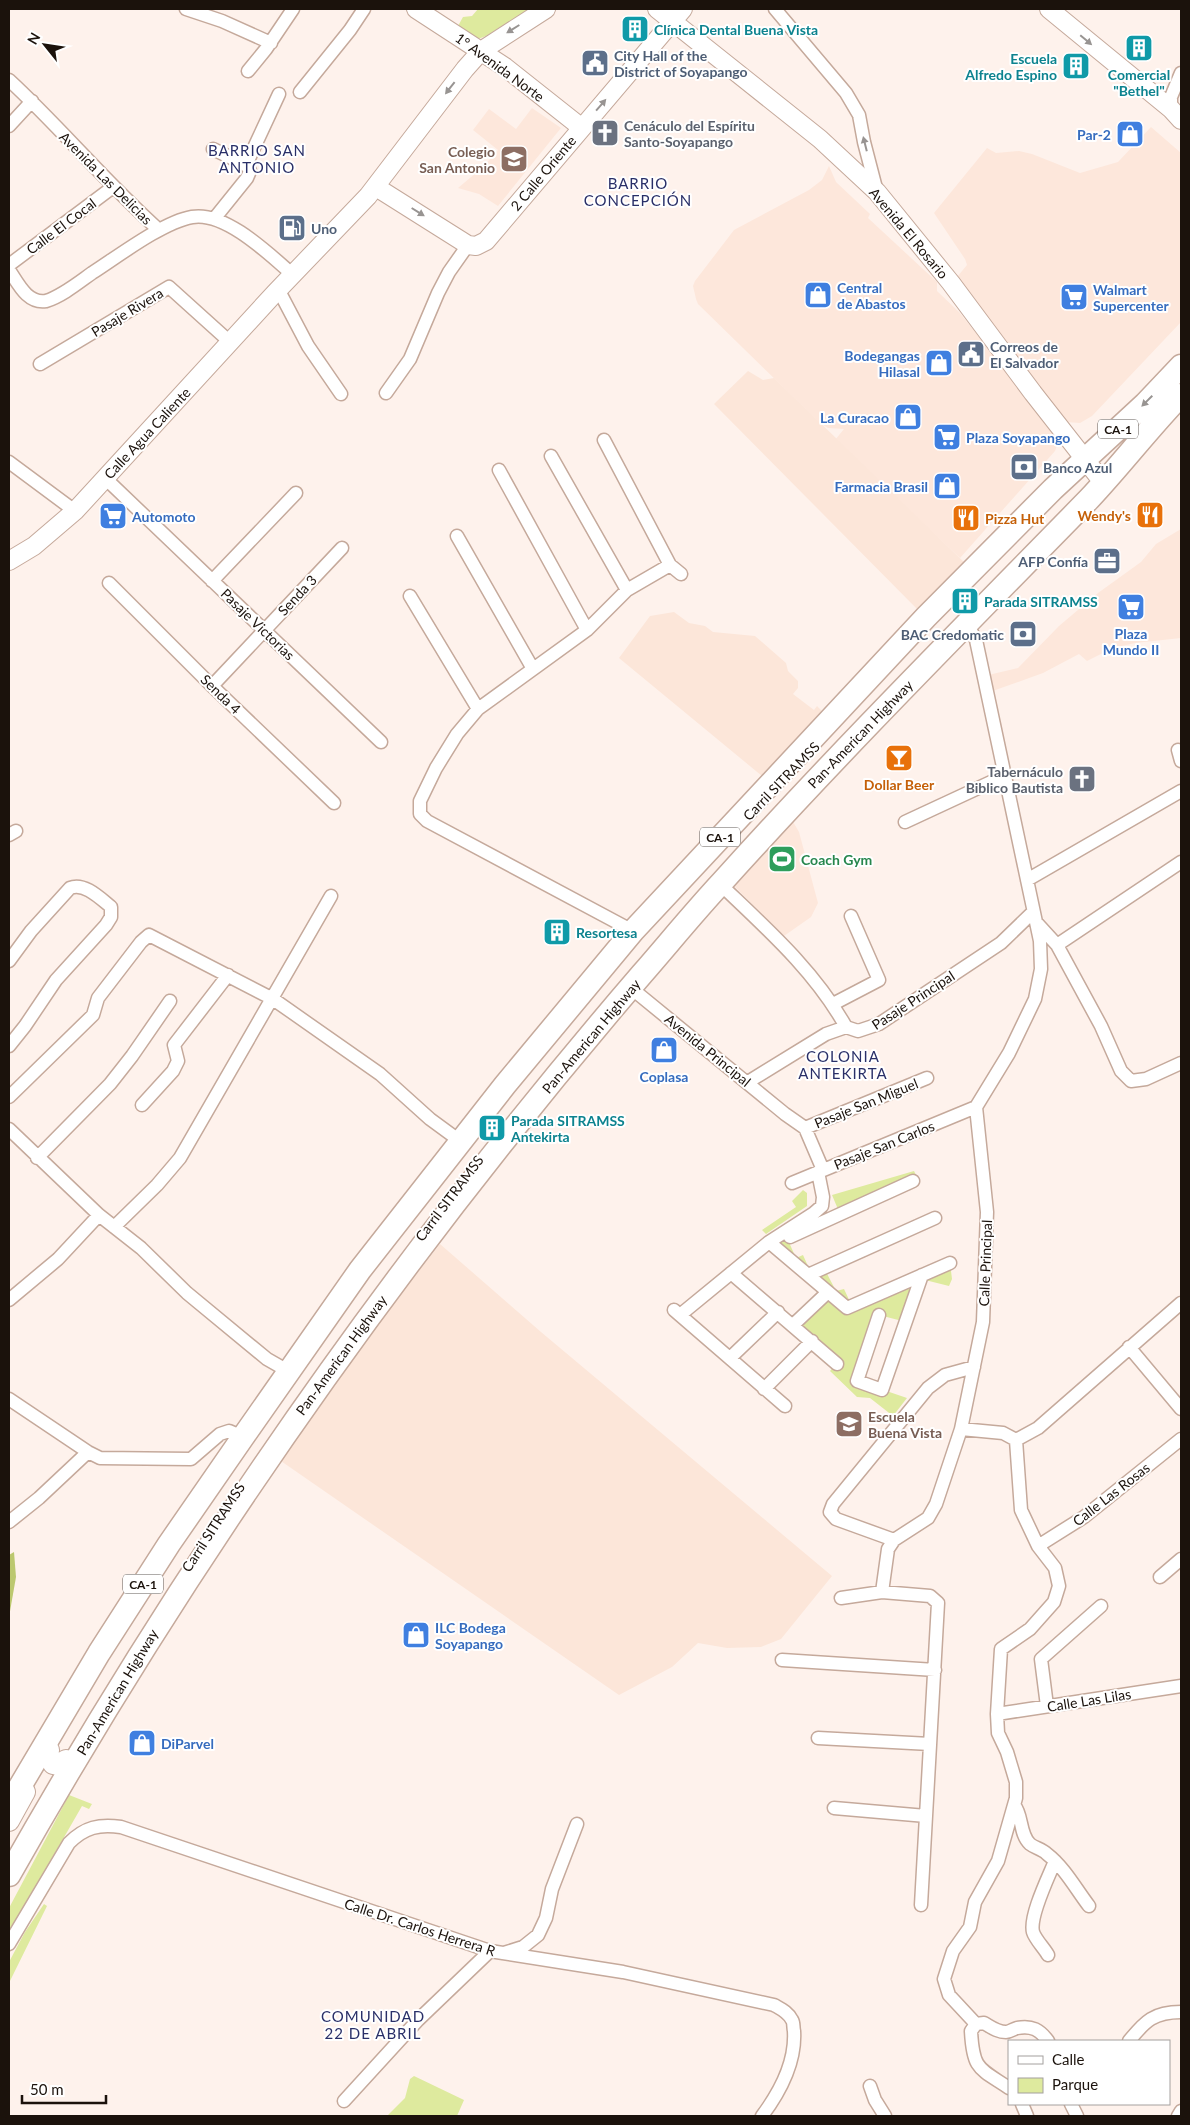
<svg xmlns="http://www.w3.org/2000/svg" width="1190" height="2125" font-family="Lato,sans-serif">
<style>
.built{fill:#fde7db}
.industrial{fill:#fce6d9}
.green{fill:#deea9e}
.forest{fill:#bcc86f}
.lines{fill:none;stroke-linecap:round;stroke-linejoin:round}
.street-casing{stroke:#c5a99b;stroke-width:15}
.secondary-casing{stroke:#c5a99b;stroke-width:20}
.primary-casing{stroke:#c5a99b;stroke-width:22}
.highway-casing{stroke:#c5a99b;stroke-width:25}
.street{stroke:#fff;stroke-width:12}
.secondary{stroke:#fff;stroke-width:18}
.primary{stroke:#fff;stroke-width:20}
.highway{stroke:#fff;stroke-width:22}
.oneway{fill:#989492}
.labels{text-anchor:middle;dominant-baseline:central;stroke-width:4;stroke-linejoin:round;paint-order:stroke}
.shield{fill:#fff;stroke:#5f5955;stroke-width:1}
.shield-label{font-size:12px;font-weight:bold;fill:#1b120c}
.culture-label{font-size:14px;font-weight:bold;fill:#0d838f;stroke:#fff;text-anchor:start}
.service-label{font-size:14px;font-weight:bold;fill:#4e5e75;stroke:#fff;text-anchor:start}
.street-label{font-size:14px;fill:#1b120c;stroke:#fff}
.worship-label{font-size:14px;font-weight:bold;fill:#5b616d;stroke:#fff;text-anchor:start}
.shop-label{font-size:14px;font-weight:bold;fill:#366cbe;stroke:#fff;text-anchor:start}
.education-label{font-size:14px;font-weight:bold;fill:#785e54;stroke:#fff;text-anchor:end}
.food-label{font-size:14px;font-weight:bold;fill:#c56008;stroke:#fff;text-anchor:end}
.leisure-label{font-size:14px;font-weight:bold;fill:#27864d;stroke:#fff;text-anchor:start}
.neighbourhood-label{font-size:15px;letter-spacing:1px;fill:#292f68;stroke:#fff}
</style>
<rect width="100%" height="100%" fill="#fef2ec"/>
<path class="built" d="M532 108 561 128 498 206 479 194 458 188 483 167 498 150 473 130 489 109 516 129Z
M1151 127 1181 153V322L1092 416 1080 423 1066 422 952 283 967 265 965 259 934 213 987 148 996 153 1019 151 1032 154 1080 173 1118 162Z
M829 166 836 182 870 214 868 218 937 282V291L959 312 1058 435V443L1055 451 960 558 835 440 844 429 828 428 820 423 698 304 696 299 693 286 695 281 734 230 809 190 822 180Z
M1181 529V638L1135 643 1113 648 1087 661 1079 654 1043 673 987 693 984 676 1018 668 1059 626 1098 593 1141 562 1156 544Z
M792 820 799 832 818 903 811 917 784 936 733 885Z"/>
<path class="industrial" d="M748 371 763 380 774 378 968 566 922 614 714 404Z
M674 612 689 623 705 626 713 632 755 636 786 663 788 671 798 681V688L793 694 814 710 817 706 822 711 762 776 619 658 650 616Z
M440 1244 541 1332 832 1576 781 1639 761 1647 727 1648 698 1643 672 1667 619 1695 278 1459 380 1320Z"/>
<path class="green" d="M478 9H529L486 36 478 39 458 26 463 17 472 16Z
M914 1171 918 1179 840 1214 832 1195Z
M803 1190 807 1193V1206L766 1234 762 1230 796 1207 792 1201Z
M787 1238 796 1258 803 1255 811 1273 824 1268 836 1291 844 1289 852 1306 950 1263 952 1279 949 1286 921 1279 906 1322 879 1315 857 1381 907 1398 893 1416 870 1398 857 1397 830 1371 836 1364 793 1325 828 1292 772 1245Z
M69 1795 92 1804 89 1809 82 1806 9 1933V1908Z
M44 1904 47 1906 9 1983V1962L25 1932Z
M414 2076 464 2100 457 2116H387L405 2098 410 2079Z"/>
<path class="forest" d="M14 1552 16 1577 9 1617V1555Z"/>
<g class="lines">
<defs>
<path id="street" d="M186 9 222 21 271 43
M775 9 846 93 859 115 864 142 877 192
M248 71 266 49 293 9
M9 80C61 128 106 183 159 230
M300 92 350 30 364 9
M1171 109V97L1181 73
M9 126 32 101
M213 149 246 165 250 171 247 178 214 219
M246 165 279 94
M9 265 113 187
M9 270C18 283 27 304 46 301 62 296 78 283 92 273 117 257 163 222 192 217 225 211 269 254 292 274
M278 289 308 346 341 394
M40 364 169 287 230 342
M386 393 410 359 438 293 449 272 468 245
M604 440 670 565
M551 456 627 590
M9 462 75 511
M499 470 587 630
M105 478 381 742
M457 536 533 669
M212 581 296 493
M109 583 212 686 334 803
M410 596 478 709
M967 624 976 640 1036 922 1057 945 1101 1026 1121 1071 1131 1081 1146 1079 1181 1063
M212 686 342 548
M1178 750 1181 761
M905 822 1004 776
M9 835 16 831
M1027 880 1181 791
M720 884C766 928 815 971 846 1027L858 1031 879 1024 1001 943 1033 912
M633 931 427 821 420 814V801L436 768 457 734 478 709 587 630 627 590 670 565 681 574
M1057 945 1181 862
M9 961 31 931 70 888C84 882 100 898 111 907V917L106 925 56 980 25 1026 9 1046
M631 988 785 1114 805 1128 823 1170
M833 1004 879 980 851 916
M748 1082 826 1034 846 1027
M9 1097 93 1015 98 998 141 942 149 935 273 999 380 1074 430 1119 460 1141
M142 1105 173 1071 178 1061 174 1045 228 975
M805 1128 927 1078
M9 1129 99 1215 141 1248 187 1293 267 1359 288 1371
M37 1158 110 1084 132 1056 170 1001
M792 1183 976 1107
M114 1227 157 1185 180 1158 331 896
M790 1237 913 1181
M769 1242 847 1308 950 1263
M731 1273 837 1364
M808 1275 935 1218
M9 1300 58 1259 99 1215
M674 1310 785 1406
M680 1315 769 1242 814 1213 822 1206 823 1197 818 1172
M879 1315 857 1381 882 1390 922 1275
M793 1325 828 1292
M1129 1347 1181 1409
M730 1358 778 1312
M764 1389 812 1341
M9 1399 88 1452 100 1458 191 1459 220 1434 229 1431 243 1437
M961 1429 1003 1433 1016 1440 1038 1428 1181 1303
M9 1522 39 1498 88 1452
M894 1540 836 1519 830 1512 833 1504 928 1388 945 1375 974 1367
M1038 1546 1084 1517 1181 1439
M1160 1577 1181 1559
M882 1592 888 1549 894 1540 928 1518 936 1504 961 1429 983 1322 987 1212 976 1107 1009 1053 1035 999 1041 969 1040 941 1036 922
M841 1598 882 1592 930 1596 938 1603 921 1905
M782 1660 935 1670
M1047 1706 1041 1659 1101 1606
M997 1714 1181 1686
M818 1738 930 1744
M1014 1805C1023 1815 1019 1834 1030 1844 1035 1848 1042 1849 1047 1854 1064 1867 1076 1889 1089 1906
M834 1808 926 1816
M9 1944 69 1843C85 1827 99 1824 121 1827L490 1951 623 1972 774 2005C781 2009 788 2012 792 2020 794 2023 793 2027 794 2031 796 2062 780 2092 762 2116
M504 1953 523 1947 538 1935 546 1918 552 1889 577 1824
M1048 1955C1044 1948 1035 1939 1033 1932 1029 1916 1049 1876 1055 1861
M976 2024 949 1995 944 1979 953 1951 970 1927 975 1902 998 1861 1016 1798V1782L1007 1752 998 1733 997 1714 1001 1649 1030 1629 1054 1602 1059 1586 1055 1568 1038 1546 1021 1510 1016 1440
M976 2024 971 2031C973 2070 979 2068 1009 2088
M976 2024 984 2023C991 2027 997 2032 1006 2032 1010 2032 1013 2029 1017 2028 1032 2025 1040 2030 1048 2041
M1129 2041C1145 2021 1154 2012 1181 2012
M870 2086 875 2100 885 2116
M344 2101 418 2020 490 1951
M1022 2104 1027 2116
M1071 2104 1077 2116
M1178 2116 1181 2111"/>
<path id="secondary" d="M416 9 505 67 582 128
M657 9 820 139 877 192 951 283 1033 393 1098 476
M1049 9 1171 109 1181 120
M376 187 468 245 476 246 486 241 683 9
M9 561 34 546 75 511 275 293 368 196 465 69 481 51 546 9"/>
<path id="primary" d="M49 1750 48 1755 53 1764 58 1765 66 1760
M9 1821 25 1792"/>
<path id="highway" d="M9 1805 99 1653 169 1544 243 1437 360 1270 505 1085 633 931 926 617 1053 489 1145 404 1181 366
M9 1875C191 1553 401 1254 642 974 669 943 695 911 723 881 841 750 966 625 1089 499 1121 465 1149 428 1181 395"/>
</defs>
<use href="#street" class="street-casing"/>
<use href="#secondary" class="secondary-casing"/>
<use href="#primary" class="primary-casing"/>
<use href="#highway" class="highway-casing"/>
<use href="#street" class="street"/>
<use href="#secondary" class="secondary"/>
<use href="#primary" class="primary"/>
<use href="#highway" class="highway"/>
</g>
<defs><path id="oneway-solid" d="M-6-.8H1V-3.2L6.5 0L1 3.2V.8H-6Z" transform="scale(1.25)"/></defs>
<g class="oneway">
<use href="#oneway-solid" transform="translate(513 29) rotate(148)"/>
<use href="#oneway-solid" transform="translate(1086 40) rotate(40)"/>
<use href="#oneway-solid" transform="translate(450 88) rotate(128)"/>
<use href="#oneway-solid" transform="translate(601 105) rotate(-49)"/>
<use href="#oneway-solid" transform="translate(865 144) rotate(-104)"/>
<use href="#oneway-solid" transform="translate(418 212) rotate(32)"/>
<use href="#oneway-solid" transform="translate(1147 401) rotate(135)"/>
</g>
<defs>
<symbol id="building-square" viewBox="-11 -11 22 22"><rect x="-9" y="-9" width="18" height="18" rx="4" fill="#0f9aa8" stroke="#fff"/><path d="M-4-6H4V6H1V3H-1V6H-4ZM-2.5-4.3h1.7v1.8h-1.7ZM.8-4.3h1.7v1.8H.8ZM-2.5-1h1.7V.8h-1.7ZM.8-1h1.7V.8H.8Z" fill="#fff"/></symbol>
<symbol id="civic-square" viewBox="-11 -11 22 22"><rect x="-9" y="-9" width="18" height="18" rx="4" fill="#5c6f8a" stroke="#fff"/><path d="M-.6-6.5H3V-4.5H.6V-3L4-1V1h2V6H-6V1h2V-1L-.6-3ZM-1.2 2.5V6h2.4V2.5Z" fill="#fff"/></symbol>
<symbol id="church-square" viewBox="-11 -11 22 22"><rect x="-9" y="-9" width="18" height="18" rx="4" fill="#6b7280" stroke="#fff"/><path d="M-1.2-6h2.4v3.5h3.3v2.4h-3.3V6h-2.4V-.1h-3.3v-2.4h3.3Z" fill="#fff"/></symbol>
<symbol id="shop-square" viewBox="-11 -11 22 22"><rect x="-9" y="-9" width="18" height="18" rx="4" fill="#3f7fe0" stroke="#fff"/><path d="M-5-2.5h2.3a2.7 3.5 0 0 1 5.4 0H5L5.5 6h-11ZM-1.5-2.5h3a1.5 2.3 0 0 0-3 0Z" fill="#fff"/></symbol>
<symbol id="school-square" viewBox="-11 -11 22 22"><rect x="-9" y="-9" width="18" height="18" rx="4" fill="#8d6e63" stroke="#fff"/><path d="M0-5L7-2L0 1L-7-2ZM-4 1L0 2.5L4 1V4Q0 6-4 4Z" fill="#fff"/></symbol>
<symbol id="fuel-square" viewBox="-11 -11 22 22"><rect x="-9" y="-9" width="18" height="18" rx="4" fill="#5c6f8a" stroke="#fff"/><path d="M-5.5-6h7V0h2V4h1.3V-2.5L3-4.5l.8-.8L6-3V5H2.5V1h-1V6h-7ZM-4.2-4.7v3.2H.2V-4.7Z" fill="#fff"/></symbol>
<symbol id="supermarket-square" viewBox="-11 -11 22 22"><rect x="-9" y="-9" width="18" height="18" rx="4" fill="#3f7fe0" stroke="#fff"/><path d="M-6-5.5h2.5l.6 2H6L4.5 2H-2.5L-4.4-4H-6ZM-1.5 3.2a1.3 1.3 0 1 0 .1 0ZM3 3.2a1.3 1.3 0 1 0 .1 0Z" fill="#fff"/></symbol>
<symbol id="bank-square" viewBox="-11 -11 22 22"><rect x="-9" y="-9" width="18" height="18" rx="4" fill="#5c6f8a" stroke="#fff"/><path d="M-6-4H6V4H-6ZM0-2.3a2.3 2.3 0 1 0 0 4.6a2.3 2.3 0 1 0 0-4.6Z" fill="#fff"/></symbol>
<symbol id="restaurant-square" viewBox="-11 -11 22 22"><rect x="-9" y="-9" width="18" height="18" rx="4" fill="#e8710a" stroke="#fff"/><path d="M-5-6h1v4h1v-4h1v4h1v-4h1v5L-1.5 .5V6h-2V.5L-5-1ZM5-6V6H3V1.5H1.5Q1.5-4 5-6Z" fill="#fff"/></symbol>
<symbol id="office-square" viewBox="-11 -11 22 22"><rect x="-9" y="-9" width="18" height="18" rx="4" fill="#5c6f8a" stroke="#fff"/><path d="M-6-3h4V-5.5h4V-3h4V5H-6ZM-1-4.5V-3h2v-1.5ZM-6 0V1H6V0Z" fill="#fff"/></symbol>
<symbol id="bar-square" viewBox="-11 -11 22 22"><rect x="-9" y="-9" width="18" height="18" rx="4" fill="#e8710a" stroke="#fff"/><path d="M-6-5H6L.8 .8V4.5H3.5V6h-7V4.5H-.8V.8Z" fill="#fff"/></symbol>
<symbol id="stadium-square" viewBox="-11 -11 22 22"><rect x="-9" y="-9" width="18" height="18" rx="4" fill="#2e9e5b" stroke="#fff"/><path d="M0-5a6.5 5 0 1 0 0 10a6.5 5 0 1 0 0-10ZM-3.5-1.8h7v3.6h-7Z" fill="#fff"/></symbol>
</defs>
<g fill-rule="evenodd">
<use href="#building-square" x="619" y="13" width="32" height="32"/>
<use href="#building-square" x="1123" y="32" width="32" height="32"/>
<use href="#civic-square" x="579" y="47" width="32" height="32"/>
<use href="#building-square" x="1060" y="50" width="32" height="32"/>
<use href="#church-square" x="589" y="117" width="32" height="32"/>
<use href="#shop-square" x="1114" y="118" width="32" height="32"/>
<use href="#school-square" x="498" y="143" width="32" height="32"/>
<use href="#fuel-square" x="276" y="212" width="32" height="32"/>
<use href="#shop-square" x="802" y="279" width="32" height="32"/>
<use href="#supermarket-square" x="1058" y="281" width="32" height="32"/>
<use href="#civic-square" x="955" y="338" width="32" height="32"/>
<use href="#shop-square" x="923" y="347" width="32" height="32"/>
<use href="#shop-square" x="892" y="401" width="32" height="32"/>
<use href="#supermarket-square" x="931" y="421" width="32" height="32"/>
<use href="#bank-square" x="1008" y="451" width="32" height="32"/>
<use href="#shop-square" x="931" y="470" width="32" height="32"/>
<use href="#restaurant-square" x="1134" y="499" width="32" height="32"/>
<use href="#supermarket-square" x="97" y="500" width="32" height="32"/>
<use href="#restaurant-square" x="950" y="502" width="32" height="32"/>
<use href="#office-square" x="1091" y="545" width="32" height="32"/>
<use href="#building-square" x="949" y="585" width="32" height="32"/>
<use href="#supermarket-square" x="1115" y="591" width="32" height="32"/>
<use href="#bank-square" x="1007" y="618" width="32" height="32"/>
<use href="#bar-square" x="883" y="742" width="32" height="32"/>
<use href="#church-square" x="1066" y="763" width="32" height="32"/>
<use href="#stadium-square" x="766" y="843" width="32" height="32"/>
<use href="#building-square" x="541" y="916" width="32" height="32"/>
<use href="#shop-square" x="648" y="1034" width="32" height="32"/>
<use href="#building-square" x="476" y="1112" width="32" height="32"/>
<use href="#school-square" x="833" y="1408" width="32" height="32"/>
<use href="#shop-square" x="400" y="1619" width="32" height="32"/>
<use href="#shop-square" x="126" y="1727" width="32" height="32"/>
</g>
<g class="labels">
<g class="shield">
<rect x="1098" y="419.5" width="40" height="19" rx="4"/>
<rect x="700" y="827.5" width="40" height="19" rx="4"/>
<rect x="123" y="1574.5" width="40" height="19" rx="4"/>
</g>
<g class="shield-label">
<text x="1118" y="429">CA-1</text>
<text x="720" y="837">CA-1</text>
<text x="143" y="1584">CA-1</text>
</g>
<g class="culture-label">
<text x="654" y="29">Clínica Dental Buena Vista</text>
<text x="1057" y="58" text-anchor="end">Escuela<tspan x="1057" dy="16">Alfredo Espino</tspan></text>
<text x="1139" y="74" text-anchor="middle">Comercial<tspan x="1139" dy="16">"Bethel"</tspan></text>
<text x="984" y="601">Parada SITRAMSS</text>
<text x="576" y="932">Resortesa</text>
<text x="511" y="1120">Parada SITRAMSS<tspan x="511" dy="16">Antekirta</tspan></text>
</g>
<g class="service-label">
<text x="614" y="55">City Hall of the<tspan x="614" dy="16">District of Soyapango</tspan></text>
<text x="311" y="228">Uno</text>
<text x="990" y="346">Correos de<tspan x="990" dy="16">El Salvador</tspan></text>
<text x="1043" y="467">Banco Azul</text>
<text x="1088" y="561" text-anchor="end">AFP Confía</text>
<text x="1004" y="634" text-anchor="end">BAC Credomatic</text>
</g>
<g class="street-label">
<text transform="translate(500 67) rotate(36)">1° Avenida Norte</text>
<text transform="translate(543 173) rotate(-50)">2 Calle Oriente</text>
<text transform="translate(106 178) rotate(45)">Avenida Las Delicias</text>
<text transform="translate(61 226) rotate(-37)">Calle El Cocal</text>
<text transform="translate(909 233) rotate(50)">Avenida El Rosario</text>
<text transform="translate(127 312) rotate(-31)">Pasaje Rivera</text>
<text transform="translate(147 433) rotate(-47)">Calle Agua Caliente</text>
<text transform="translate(297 595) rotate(-47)">Senda 3</text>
<text transform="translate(258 624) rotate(44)">Pasaje Victorias</text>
<text transform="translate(221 694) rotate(44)">Senda 4</text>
<text transform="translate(860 734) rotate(-46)">Pan-American Highway</text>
<text transform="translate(781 781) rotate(-46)">Carril SITRAMSS</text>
<text transform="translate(913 1000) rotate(-33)">Pasaje Principal</text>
<text transform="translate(591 1036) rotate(-50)">Pan-American Highway</text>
<text transform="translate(708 1050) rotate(39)">Avenida Principal</text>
<text transform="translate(866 1103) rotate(-22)">Pasaje San Miguel</text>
<text transform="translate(884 1145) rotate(-22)">Pasaje San Carlos</text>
<text transform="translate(449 1198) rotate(-53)">Carril SITRAMSS</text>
<text transform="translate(985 1263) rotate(-88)">Calle Principal</text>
<text transform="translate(341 1355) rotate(-54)">Pan-American Highway</text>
<text transform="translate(1111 1494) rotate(-38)">Calle Las Rosas</text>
<text transform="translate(213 1527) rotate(-57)">Carril SITRAMSS</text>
<text transform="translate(117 1692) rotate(-59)">Pan-American Highway</text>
<text transform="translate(1089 1700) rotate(-9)">Calle Las Lilas</text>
<text transform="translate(420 1927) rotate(18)">Calle Dr. Carlos Herrera R</text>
</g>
<g class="worship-label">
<text x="624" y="125">Cenáculo del Espíritu<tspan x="624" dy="16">Santo-Soyapango</tspan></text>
<text x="1063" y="771" text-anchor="end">Tabernáculo<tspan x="1063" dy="16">Biblico Bautista</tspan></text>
</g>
<g class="shop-label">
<text x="1111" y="134" text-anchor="end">Par-2</text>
<text x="837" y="287">Central<tspan x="837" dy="16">de Abastos</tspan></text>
<text x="1093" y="289">Walmart<tspan x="1093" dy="16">Supercenter</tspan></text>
<text x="920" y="355" text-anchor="end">Bodegangas<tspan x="920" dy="16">Hilasal</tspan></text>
<text x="889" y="417" text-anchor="end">La Curacao</text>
<text x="966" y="437">Plaza Soyapango</text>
<text x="928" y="486" text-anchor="end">Farmacia Brasil</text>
<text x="132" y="516">Automoto</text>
<text x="1131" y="633" text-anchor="middle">Plaza<tspan x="1131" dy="16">Mundo II</tspan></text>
<text x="664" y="1076" text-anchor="middle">Coplasa</text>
<text x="435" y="1627">ILC Bodega<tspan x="435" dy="16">Soyapango</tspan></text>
<text x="161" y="1743">DiParvel</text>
</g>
<g class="education-label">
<text x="495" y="151">Colegio<tspan x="495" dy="16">San Antonio</tspan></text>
<text x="868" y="1416" text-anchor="start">Escuela<tspan x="868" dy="16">Buena Vista</tspan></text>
</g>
<g class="food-label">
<text x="1131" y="515">Wendy's</text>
<text x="985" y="518" text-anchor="start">Pizza Hut</text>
<text x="899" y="784" text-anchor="middle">Dollar Beer</text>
</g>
<g class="leisure-label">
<text x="801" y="859">Coach Gym</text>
</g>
<g class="neighbourhood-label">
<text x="257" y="150">BARRIO SAN<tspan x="257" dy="17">ANTONIO</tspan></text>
<text x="638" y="183">BARRIO<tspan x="638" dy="17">CONCEPCIÓN</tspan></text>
<text x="843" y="1056">COLONIA<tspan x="843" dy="17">ANTEKIRTA</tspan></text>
<text x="373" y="2016">COMUNIDAD<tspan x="373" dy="17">22 DE ABRIL</tspan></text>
</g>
</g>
<rect width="1190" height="2125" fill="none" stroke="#1b120c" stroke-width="20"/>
<rect x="1008" y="2040" width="162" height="65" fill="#ffffff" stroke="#a4a09e"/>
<rect x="1018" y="2056" width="25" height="8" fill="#ffffff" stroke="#a4a09e"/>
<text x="1052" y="2065" font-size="15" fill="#1b120c">Calle</text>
<rect x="1018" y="2078" width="25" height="15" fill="#deea9e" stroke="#a4a09e"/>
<text x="1052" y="2090" font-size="15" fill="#1b120c">Parque</text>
<g transform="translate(45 45) rotate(300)" stroke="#ffffff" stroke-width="4" paint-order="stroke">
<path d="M0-4L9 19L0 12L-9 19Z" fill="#1b120c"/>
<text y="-8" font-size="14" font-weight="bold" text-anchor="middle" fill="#1b120c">N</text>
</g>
<path d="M22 2095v8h84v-8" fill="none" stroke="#1b120c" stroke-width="2.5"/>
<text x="30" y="2095" font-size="15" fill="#1b120c" stroke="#ffffff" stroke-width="4" paint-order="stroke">50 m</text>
</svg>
